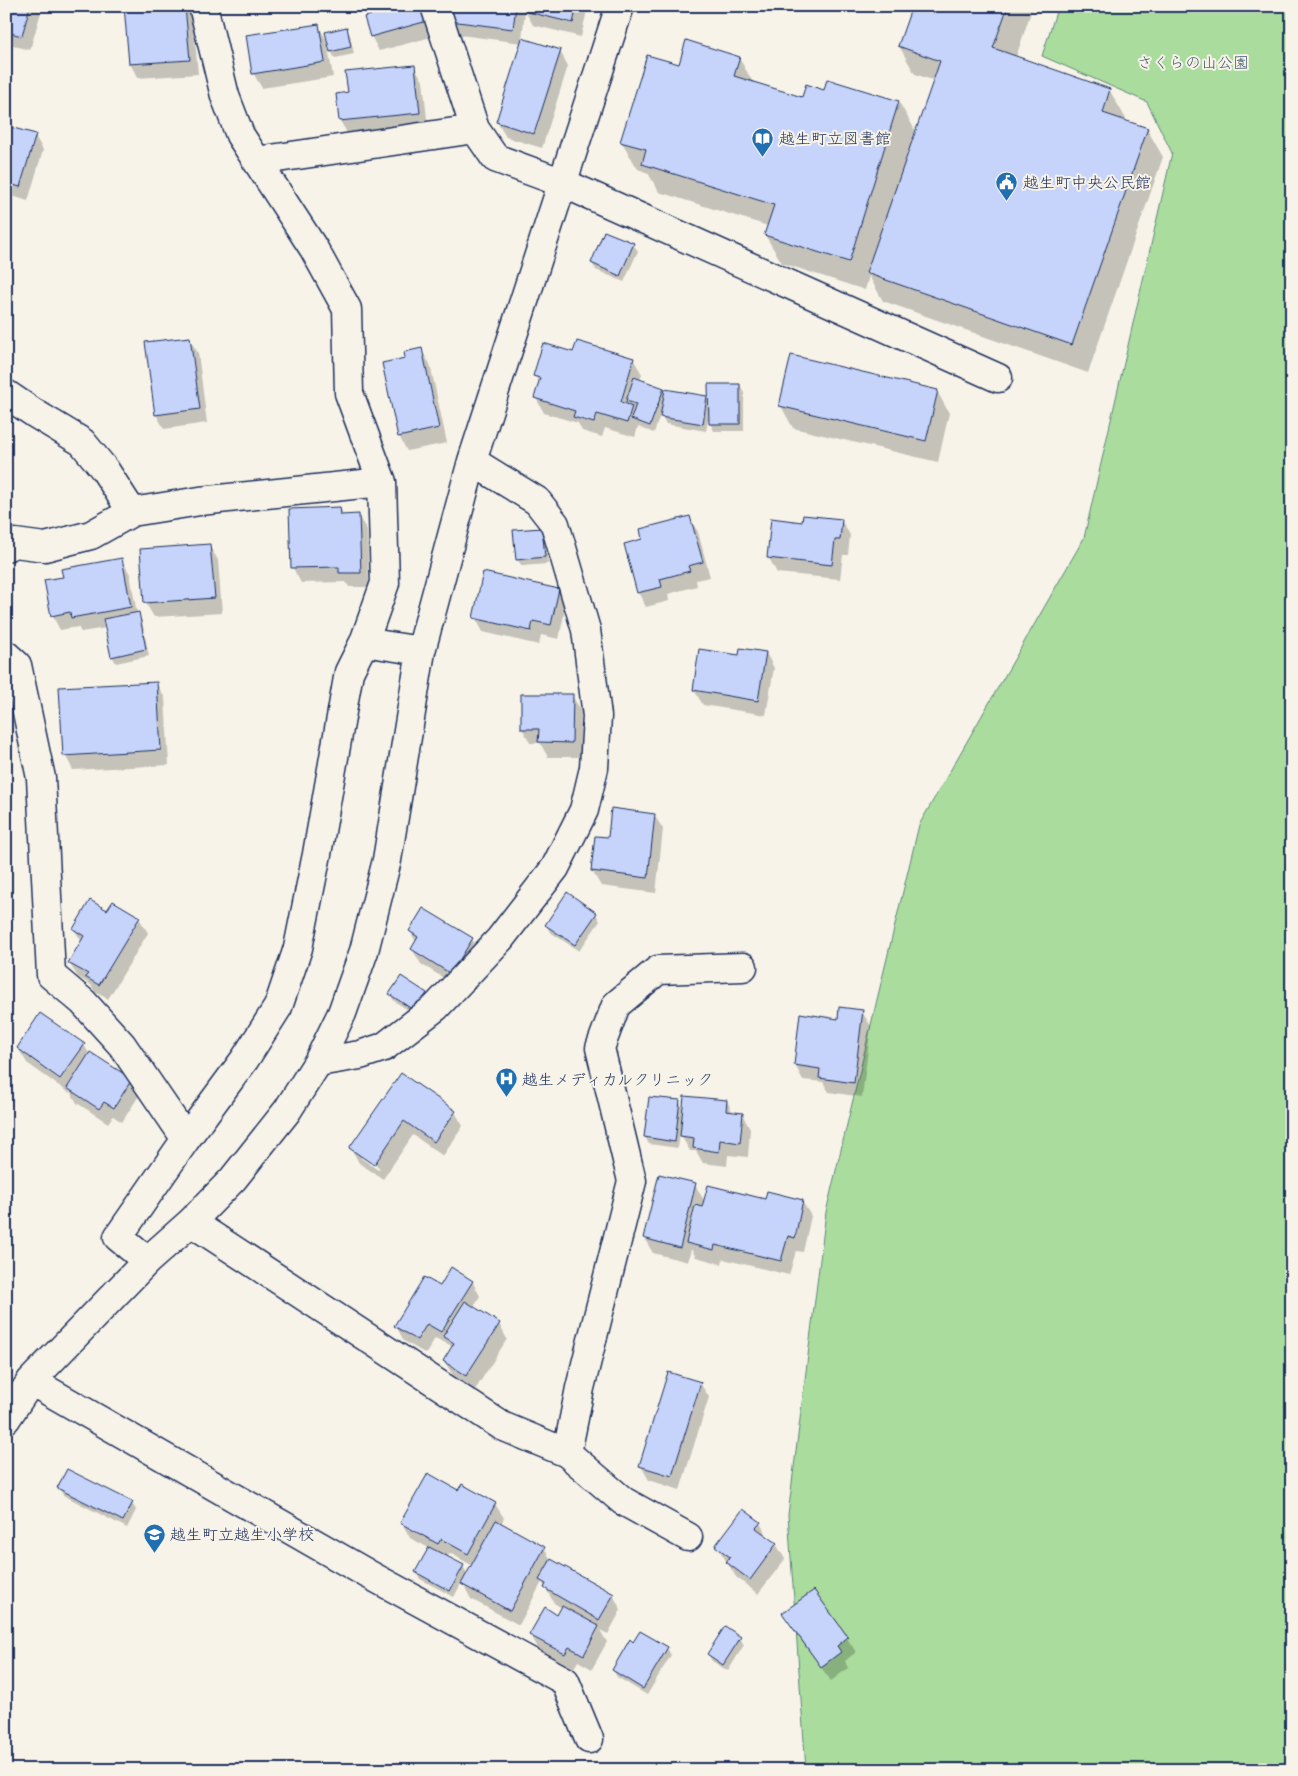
<svg xmlns="http://www.w3.org/2000/svg" width="1298" height="1776" font-family="Delius,'Klee One',sans-serif">
<style>
.green{fill:#aadc9e;stroke:#62867e}
.shadow{fill:#0003;fill-rule:evenodd}
.building{fill:#c6d3fa;stroke:#1b2f5e}
.lines{fill:none;stroke-linecap:round;stroke-linejoin:round}
.minor-casing{stroke:#1b2f5e;stroke-width:31}
.minor{stroke:#f7f3e8;stroke-width:28}
.labels{text-anchor:middle;dominant-baseline:central;stroke-width:4;stroke-linejoin:round;paint-order:stroke}
.park-label{font-size:16px;fill:#3f5a6e;stroke:#f7f3e8}
.poi-label{font-size:16px;fill:#1b2f5e;stroke:#f7f3e8;text-anchor:start}
</style>
<rect width="100%" height="100%" fill="#f7f3e8"/>
<filter id="ink" filterUnits="userSpaceOnUse"><feTurbulence type="fractalNoise" baseFrequency=".02" numOctaves="2"/><feDisplacementMap in="SourceGraphic" scale="10" xChannelSelector="R" yChannelSelector="G"/><feConvolveMatrix kernelMatrix="1 2 1 2 8 2 1 2 1" color-interpolation-filters="sRGB"/></filter>
<g filter="url(#ink)">
<path class="green" d="M1048 6H1292V1770H806L788 1515 826 1212 919 825 1084 538 1172 153 1147 102 1042 56 1056 12Z"/>
<path class="shadow" d="M6 6H37L41 12 30 50 6 44Z
M125 6H186L193 18 198 74 138 78 130 64Z
M427 6 439 35 379 51 371 36 373 16Z
M453 6H588L581 37 533 25 525 11 522 39 560 51 568 66 542 148 506 137 497 122 522 43 460 35 451 21Z
M913 6H1033L1016 57 1110 91 1126 119 1125 122 1147 129 1163 157 1088 373 883 301 869 276 865 290 782 263 765 235 768 226 659 192 648 173 638 169 621 142 680 66 739 58 754 84 803 99 825 91 899 102 915 130 912 138H915L935 81 915 74 899 46Z
M318 25 328 43 346 28 350 35 354 54 335 58 328 47 333 77 262 88 253 73Z
M414 66 423 81 428 128 349 136 340 121 338 95 349 93Z
M6 127 35 136 43 150 28 201 6 194Z
M633 244 638 251 624 282 596 270 592 263Z
M189 338 198 353 207 423 164 429 156 414Z
M421 350 430 364 447 443 407 451 399 436 406 359Z
M574 354 633 359 642 374 640 380 663 389 665 393 707 397 710 402 740 385 744 393V431H714L708 420 706 431 666 424 660 415 654 433 638 427 635 437 605 428 602 437 582 431 578 423 544 413 536 398 540 384 535 376Z
M937 391 949 413 938 462 793 428 781 406Z
M340 508 344 516H358L367 530 369 587H349L346 582 301 583 293 568 291 511Z
M689 517 698 532 710 577 696 580 697 586 668 594 669 601 646 607 638 592Z
M841 520 850 535 848 555H843L840 579 777 573 769 558 804 523Z
M541 529 545 537 548 564 522 566 517 559Z
M209 545 218 560 222 613 154 617 145 602Z
M121 559 130 574 137 614 142 621 149 656 116 663 112 656 106 628 81 632 78 627 60 630 52 615 64 578Z
M558 590 566 605 559 639 541 635 539 645 483 632 475 617Z
M766 653 774 668 766 715 703 705 694 690 740 657Z
M156 683 165 698 169 765 73 770 65 755Z
M572 696 581 710 580 757H548L540 743H530L522 728Z
M654 815 663 829 656 893 601 886 592 871 609 839Z
M108 912 139 918 148 933 108 999 95 992 91 985 78 977 69 963 82 942 74 929Z
M596 914 600 921 579 951 550 932 546 925Z
M410 931 472 939 481 954 460 988 421 964 412 949 416 942Z
M426 993 430 1000 419 1017 394 1001 390 994Z
M862 1012 871 1026 862 1097 829 1092 823 1082 803 1080 795 1065 801 1015 839 1020Z
M84 1045 90 1055 131 1080 140 1094 122 1122 113 1116 108 1123 77 1103 70 1091 69 1093 27 1063 18 1048Z
M401 1074 455 1112 463 1126 443 1156 413 1135 383 1179 359 1163 351 1148ZM361 1155 380 1168 378 1170 361 1158Z
M650 1098 679 1101 684 1110 727 1101 733 1113 742 1114 750 1129 748 1157 728 1155 727 1166 703 1163 696 1151H690L680 1134 678 1148 649 1144 645 1137Z
M695 1185 705 1202 802 1201 811 1216 803 1252 796 1251 789 1275 723 1259 722 1264 696 1257 691 1249 688 1262 653 1253 644 1238Z
M472 1281 480 1296 473 1308 499 1324 507 1339 475 1390 453 1375 444 1361 452 1348 450 1345 435 1338 426 1354 404 1341 396 1326 440 1288Z
M700 1383 709 1397 680 1490 649 1480 641 1466Z
M59 1488 132 1503 136 1510 127 1528 63 1495Z
M459 1492 495 1504 504 1518 501 1524 544 1548 551 1560 613 1595 621 1610 608 1634 600 1630 607 1642 592 1669 578 1661 574 1668 539 1650 531 1635 558 1617 562 1608 554 1603 542 1582 519 1625 471 1599 462 1582 454 1597 420 1579 416 1572 429 1548 410 1538 402 1523ZM450 1553 473 1566 468 1575 463 1566 447 1558Z
M743 1511 760 1523 768 1538 776 1544 785 1559 758 1594 736 1577 717 1546Z
M814 1592 847 1638 856 1652 845 1661 848 1668 831 1681 792 1628 784 1614Z
M740 1638 744 1645 728 1671 712 1661 708 1654Z
M634 1643 667 1648 671 1655 647 1695 617 1677 613 1670Z"/>
<path class="building" d="M6 6H30L22 36 6 32Z
M124 6H185L190 60 129 64Z
M369 6H427L431 20 370 37 364 17 371 15Z
M452 6H516L513 29 450 21Z
M525 6H577L573 23 524 11Z
M912 6H1008L993 48 1110 89 1103 113 1148 128 1072 345 866 273 940 61 898 46Z
M319 24 325 62 252 74 246 35Z
M347 27 351 47 330 52 325 32Z
M522 38 561 50 534 134 496 122Z
M686 40 740 57 734 76 802 97 806 84 824 90 827 79 899 101 849 262 764 235 774 205 642 164 646 149 620 142 647 55 679 64Z
M415 65 420 113 339 121 336 94 348 92 345 72Z
M6 126 36 134 20 187 6 183Z
M604 231 634 243 620 276 591 263Z
M190 337 200 409 155 415 145 342Z
M577 341 634 358 621 402 632 406 627 423 597 414 594 423 573 417 575 411 534 398 540 378 533 376 543 343 573 352Z
M422 348 439 428 398 437 382 363 405 358 404 352Z
M791 355 938 390 926 441 779 406Z
M634 377 664 388 650 426 631 419 636 404 626 401Z
M708 384H740V424H709Z
M665 389 707 396 703 424 660 417Z
M340 507 341 515 359 514 361 573H339V567L291 568 289 509Z
M803 515 842 519 840 540H835L832 565 767 558 771 518 802 522Z
M690 516 703 562 688 566 690 571 660 579 662 587 637 593 624 544 642 539 640 529Z
M542 528 545 557 516 560 513 530Z
M210 544 215 598 144 603 140 549Z
M122 558 131 607 71 618 70 612 51 616 44 580 63 577 61 569Z
M483 572 559 589 551 625 533 621 531 631 473 618Z
M139 612 146 649 111 657 103 619Z
M740 648 766 652 758 701 693 690 699 649 739 655Z
M157 682 161 750 63 756 59 687Z
M521 694H573L572 743 538 742 539 729H521Z
M611 808 655 814 648 878 591 871 595 836 608 837Z
M567 892 597 913 575 945 545 925Z
M90 900 107 910 113 901 140 917 99 985 85 977 88 974 68 963 84 936 73 929Z
M423 908 473 938 451 974 411 949 418 937 409 931Z
M401 976 427 993 415 1011 389 994Z
M839 1007 863 1010 854 1083 819 1078 820 1069 794 1065 800 1013 838 1019Z
M40 1013 85 1044 60 1079 17 1048Z
M90 1052 132 1079 114 1108 104 1102 99 1109 67 1088Z
M401 1073 456 1111 434 1142 404 1121 374 1165 349 1148Z
M684 1096 727 1100 726 1111 743 1113 740 1143 720 1140 719 1152 693 1148 694 1138 680 1136Z
M649 1097 680 1100 675 1142 644 1137Z
M659 1174 696 1183 680 1248 643 1238Z
M708 1185 765 1199 767 1191 803 1200 795 1238 788 1236 781 1261 715 1245 714 1250 686 1243 695 1205 702 1207Z
M451 1267 473 1281 441 1332 427 1324 417 1340 394 1326 424 1277 440 1286Z
M465 1301 500 1323 466 1376 443 1361 454 1343 443 1336Z
M668 1372 701 1382 672 1476 639 1466Z
M67 1469 133 1502 123 1521 57 1488Z
M428 1473 458 1490 462 1484 496 1503 468 1554 441 1539 438 1544 400 1523Z
M743 1509 761 1522 756 1528 777 1543 750 1580 726 1562 730 1557 715 1546Z
M496 1520 545 1547 510 1611 461 1584Z
M429 1547 464 1565 450 1591 415 1572Z
M551 1559 614 1594 599 1620 544 1588 546 1584 539 1580Z
M814 1590 848 1637 837 1646 841 1652 821 1667 782 1613Z
M562 1606 599 1626 584 1655 569 1647 565 1654 529 1635 545 1607 557 1615Z
M725 1626 741 1637 723 1665 707 1654Z
M640 1631 668 1647 643 1689 612 1670 630 1639 633 1642Z"/>
<g class="lines">
<defs>
<path id="minor" d="M203 6 225 96 240 135 314 249 347 309 349 393 382 482 385 583 364 642 421 651
M435 6 475 129 495 158 563 183 998 378
M257 161 475 129
M6 394 34 413 82 442 105 470 132 512
M6 547 15 543 45 547 91 535 132 512 200 501 382 482
M6 655 17 665 41 778 51 975 83 1002 122 1045 186 1139
M318 1062 360 1055 384 1047 436 1007 500 939 555 868 584 810 594 768 597 716 586 630 555 524 537 501 472 461
M191 1222 502 1426 567 1453 623 1501 688 1537
M147 1261 118 1237 186 1139 245 1059 278 1007 298 948 317 854 349 672 364 642
M31 1381 368 1574 565 1681 589 1739
M6 1419 31 1381 147 1261 191 1222 233 1179 287 1111 318 1062 342 1013 364 951 387 860 421 651 472 461 620 6
M567 1453 580 1388 632 1181 600 1048 616 1005 658 970 743 967"/>
</defs>
<use href="#minor" class="minor-casing"/>
<use href="#minor" class="minor"/>
</g>
</g>
<defs>
<symbol id="library-pin" viewBox="-11 -11 22 30"><path d="M0 17L-7.5 6A9.5 9.5 0 1 1 7.5 6Z" fill="#1f6fb2" stroke="#f7f3e8"/><path d="M-6-4Q-3-5.5-.7-3.5V5Q-3 3-6 4ZM6-4Q3-5.5 .7-3.5V5Q3 3 6 4Z" fill="#fff"/></symbol>
<symbol id="civic-pin" viewBox="-11 -11 22 30"><path d="M0 17L-7.5 6A9.5 9.5 0 1 1 7.5 6Z" fill="#1f6fb2" stroke="#f7f3e8"/><path d="M-.6-6.5H3V-4.5H.6V-3L4-1V1h2V6H-6V1h2V-1L-.6-3ZM-1.2 2.5V6h2.4V2.5Z" fill="#fff"/></symbol>
<symbol id="hospital-pin" viewBox="-11 -11 22 30"><path d="M0 17L-7.5 6A9.5 9.5 0 1 1 7.5 6Z" fill="#1f6fb2" stroke="#f7f3e8"/><path d="M-5-5h3v3.5h4V-5h3V5h-3V1.5h-4V5h-3Z" fill="#fff"/></symbol>
<symbol id="school-pin" viewBox="-11 -11 22 30"><path d="M0 17L-7.5 6A9.5 9.5 0 1 1 7.5 6Z" fill="#1f6fb2" stroke="#f7f3e8"/><path d="M0-5L7-2L0 1L-7-2ZM-4 1L0 2.5L4 1V4Q0 6-4 4Z" fill="#fff"/></symbol>
</defs>
<g fill-rule="evenodd">
<use href="#library-pin" x="750" y="126" width="25" height="34"/>
<use href="#civic-pin" x="994" y="170" width="25" height="34"/>
<use href="#hospital-pin" x="494" y="1066" width="25" height="34"/>
<use href="#school-pin" x="142" y="1522" width="25" height="34"/>
</g>
<g class="labels">
<g class="park-label">
<text x="1193" y="62">さくらの山公園</text>
</g>
<g class="poi-label">
<text x="779" y="138">越生町立図書館</text>
<text x="1023" y="182">越生町中央公民館</text>
<text x="522" y="1079">越生メディカルクリニック</text>
<text x="170" y="1534">越生町立越生小学校</text>
</g>
</g>
<rect width="1298" height="1776" fill="none" stroke="#f7f3e8" stroke-width="25"/>
<rect x="12" y="12" width="1273" height="1751" fill="none" stroke="#1b2f5e" stroke-width="2" filter="url(#ink)"/>
</svg>
